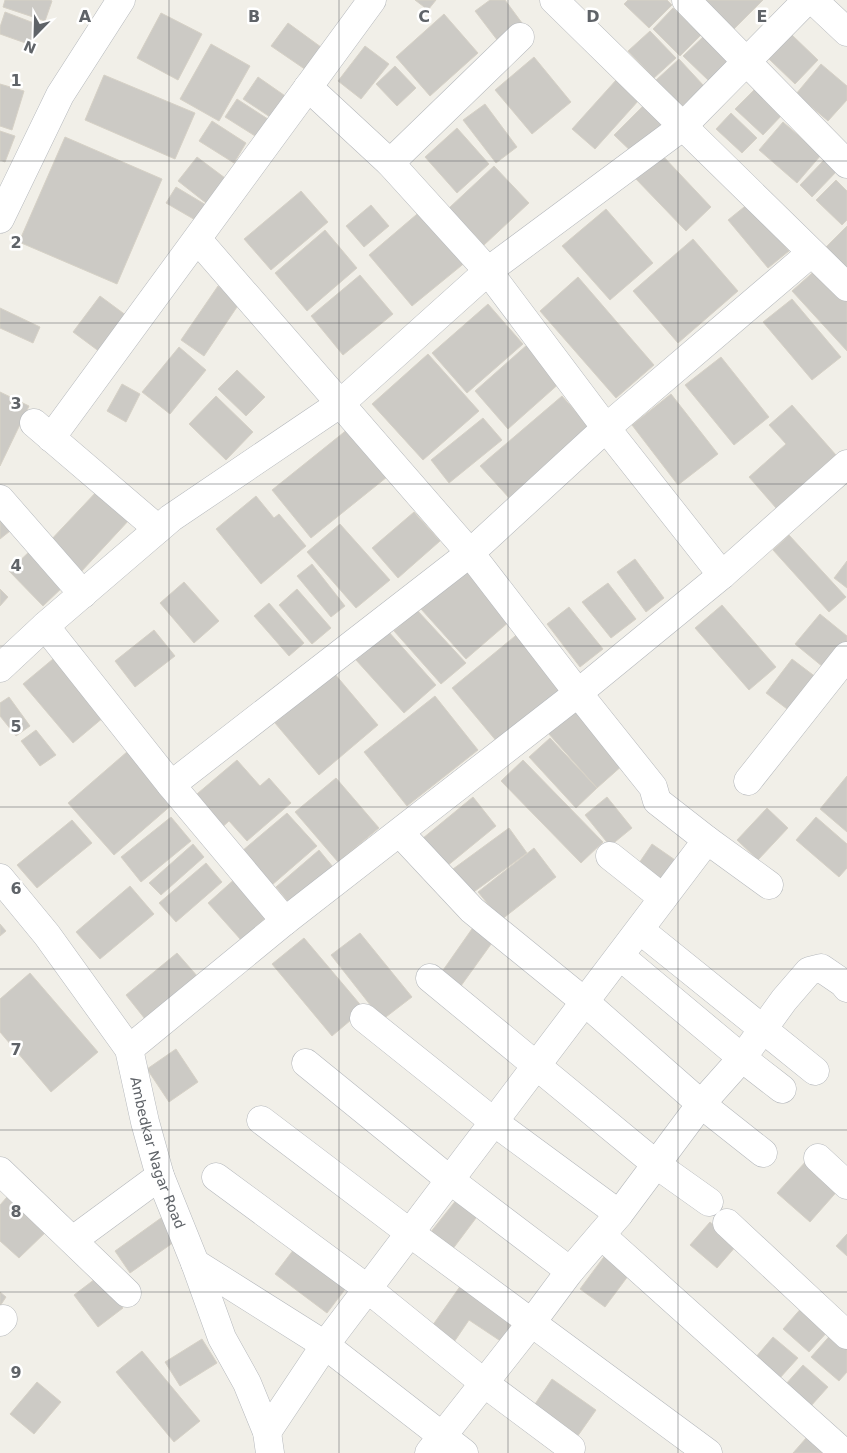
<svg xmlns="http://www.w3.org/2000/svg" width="847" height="1453" font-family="'DejaVu Sans',sans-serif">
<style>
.building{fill:#cccac5;stroke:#d6d1c6}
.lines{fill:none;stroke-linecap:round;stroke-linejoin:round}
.minor-casing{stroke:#b5b8bc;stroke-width:29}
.minor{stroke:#fff;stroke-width:28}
.grid{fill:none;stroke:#5f6368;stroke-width:1;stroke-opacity:0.55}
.labels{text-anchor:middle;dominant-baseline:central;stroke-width:5;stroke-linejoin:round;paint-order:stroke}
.street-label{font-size:14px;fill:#5f6368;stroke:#fff}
.grid-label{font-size:16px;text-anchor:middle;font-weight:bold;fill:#5f6368;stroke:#fff;stroke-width:5;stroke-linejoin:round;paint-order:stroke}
</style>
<rect width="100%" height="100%" fill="#f1efe8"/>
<path class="building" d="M5 0H50L52 1 45 21 3 7Z
M415 0H436L428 10Z
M490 0H505L525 27 501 45 475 11Z
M628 0H667L672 5 649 28 624 4Z
M700 0H763L733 30Z
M673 8 701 35 680 56 653 29Z
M5 12 39 25 31 45 0 34V27Z
M161 13 202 34 178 80 137 58Z
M444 14 478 53 430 96 396 57Z
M288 23 325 50 309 72 271 46Z
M650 31 676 58 654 78 628 51Z
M792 35 818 60 795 84 769 59Z
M703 37 728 63 709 81 683 56Z
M211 44 250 66 219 121 180 99Z
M365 46 389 64 361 99 338 81Z
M534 57 571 102 532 134 495 90Z
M679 59 704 86 680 108 655 81Z
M821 64 847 86V100L828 121 796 94Z
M395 66 416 88 397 106 376 84Z
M104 75 195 113 175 159 85 120Z
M258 77 291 100 276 121 243 99Z
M617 79 639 100 595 149 572 129Z
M0 84 24 91 12 130 0 126Z
M756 88 783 114 763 135 735 109Z
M237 99 274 123 263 141 225 117Z
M650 99 672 121 637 157 614 135Z
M485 104 517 147 496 163 463 120Z
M731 113 757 138 742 153 716 129Z
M212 121 246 143 234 163 199 141Z
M783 122 821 155 797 183 759 150Z
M457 128 489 164 457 193 425 157Z
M0 131 15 136 5 162 0 160Z
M65 137 162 179 117 284 19 242Z
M661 154 711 207 686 231 635 178Z
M197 157 225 178 206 203 178 181Z
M826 158 838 170 812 197 800 185Z
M494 166 529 203 484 245 449 208Z
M836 180 847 191V220L842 225 816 200Z
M176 187 206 205 197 221 166 203Z
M301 191 328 222 271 270 244 239Z
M749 203 789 251 768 268 728 220Z
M371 205 389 226 364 247 346 226Z
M423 209 467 261 412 306 369 255Z
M606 209 653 263 610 300 562 246Z
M847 226V274L823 250Z
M325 230 357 268 307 311 275 273Z
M693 239 738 291 678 343 633 291Z
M819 267 847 298V351L792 291Z
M360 275 393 314 343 355 311 316Z
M578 277 654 365 616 398 540 311Z
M218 286 241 301 204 356 181 340Z
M100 296 127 316 100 352 73 332Z
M792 299 841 357 812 380 763 322Z
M488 304 523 344 467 393 432 353Z
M0 308 40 327 33 343 0 328Z
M528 344 562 381 508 429 475 391Z
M179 347 206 370 170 414 142 392Z
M428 354 479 411 423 460 372 404Z
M721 357 769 417 734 445 685 385Z
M237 370 265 397 246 416 218 389Z
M122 384 140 394 126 422 107 411Z
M0 392 29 406 0 466Z
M671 394 718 454 678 485 632 425Z
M216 396 253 432 226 460 189 424Z
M562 396 592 430 511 500 480 466Z
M792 405 836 455 776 508 749 477 786 444 769 425Z
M483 418 502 440 449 483 431 460Z
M348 429 387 477 311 538 272 490Z
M98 490 130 519 80 573 48 543Z
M256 496 274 518 279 514 306 546 261 584 216 529Z
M0 511 15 527 0 539Z
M414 512 440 541 398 578 372 548Z
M340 524 390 580 356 608 307 552Z
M789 535 846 597 829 612 773 550Z
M32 549 66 584 43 606 9 571Z
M635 559 664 598 646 612 617 572Z
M847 561V588L834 578Z
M312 564 345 606 331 617 297 576Z
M465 570 510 621 466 659 421 609Z
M184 582 219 621 194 643 160 603Z
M608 583 636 619 611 638 582 602Z
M0 589 8 597 0 606Z
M297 589 331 628 312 644 279 605Z
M269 603 304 643 289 656 254 616Z
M722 605 776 667 749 690 695 628Z
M569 607 603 649 580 667 547 624Z
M417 610 466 663 441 684 394 631Z
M820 614 847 636V647L828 671 795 644Z
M154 630 175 656 135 687 115 661Z
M388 631 436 685 404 713 356 660Z
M520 632 565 686 498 743 452 688Z
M53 659 104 717 73 743 23 684Z
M792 659 821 681 795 715 766 693Z
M334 673 378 725 319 775 275 723Z
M435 696 478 750 407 806 364 752Z
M9 697 30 726 16 736 0 716V703Z
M575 709 624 764 597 788 548 733Z
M36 730 56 755 40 766 21 741Z
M550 738 597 788 576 808 529 757Z
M128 751 174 803 114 855 68 803Z
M237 760 260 786 269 778 291 803 247 841 229 821 218 831 191 799Z
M523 760 603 842 581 863 501 781Z
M847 776V832L820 809Z
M336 778 379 828 338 862 295 812Z
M473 797 496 826 441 871 417 843Z
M607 797 632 828 610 846 585 815Z
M767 808 788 828 758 860 737 840Z
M287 813 317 846 272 885 242 851Z
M171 817 191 841 141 882 121 857Z
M816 817 847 844V868L839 877 796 840Z
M72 820 92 843 37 888 17 865Z
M509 828 527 853 471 894 453 869Z
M193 844 204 857 161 895 149 883Z
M652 844 678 862 663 883 637 866Z
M534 848 556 877 501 920 478 892Z
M319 850 333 867 290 904 276 887Z
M206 863 222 882 176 922 159 903Z
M237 877 270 914 241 940 208 903Z
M130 886 154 914 100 959 76 932Z
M0 924 6 931 0 936Z
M474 926 494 940 458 990 439 976Z
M360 933 412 997 382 1020 331 955Z
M304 938 364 1009 332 1036 272 964Z
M177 953 198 977 145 1019 126 995Z
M30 973 98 1052 51 1092 0 1032V999Z
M176 1049 198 1082 169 1102 147 1069Z
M808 1159 840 1188 810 1222 777 1193Z
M14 1189 50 1228 19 1258 0 1241V1205Z
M461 1194 482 1210 452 1250 430 1233Z
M161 1218 177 1240 130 1273 115 1251Z
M710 1222 737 1245 717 1268 690 1245Z
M847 1234V1256L836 1246Z
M294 1249 346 1288 327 1313 275 1274Z
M606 1254 631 1272 605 1307 580 1289Z
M99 1276 123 1308 98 1327 74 1295Z
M466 1278 523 1318 505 1344 469 1320 452 1345 430 1329Z
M0 1292 6 1297 0 1306Z
M804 1305 830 1329 809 1352 783 1329Z
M834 1331 847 1343V1372L839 1381 811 1357Z
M773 1337 798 1358 779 1379 755 1358Z
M202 1339 217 1363 180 1386 165 1362Z
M142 1351 200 1421 174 1442 116 1372Z
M803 1365 828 1387 810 1407 785 1385Z
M552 1379 596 1410 577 1437 533 1407Z
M37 1382 61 1402 34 1434 10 1414Z
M807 1437 825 1453H793Z"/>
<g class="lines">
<defs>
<g id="minor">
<path d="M554 0 847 287"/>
<path d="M686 0 847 164"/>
<path d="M813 0 847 32"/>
<path d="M308 87 390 163 488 271 606 428 722 575"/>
<path d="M390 163 520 37"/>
<path d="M0 219 60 95 121 0"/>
<path d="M198 240 470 553 578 693 653 787 657 801 707 840 325 1345 267 1432"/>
<path d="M34 423 158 529"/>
<path d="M51 438 372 0"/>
<path d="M0 499 83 594"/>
<path d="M45 626 171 785 285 921"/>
<path d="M0 668 45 626 171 518 341 403 488 271 682 127 807 0"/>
<path d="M748 781 847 656"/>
<path d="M171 785 470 553 606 428 811 253"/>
<path d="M400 833 472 910 585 1002 701 1104 763 1153"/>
<path d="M707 840 769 885"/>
<path d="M610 856 663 898"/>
<path id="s1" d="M0 878 47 935 129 1049 145 1122 160 1176 195 1263 222 1338 247 1383 267 1432 270 1453"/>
<path d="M640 930 815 1071"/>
<path d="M620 956 742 1058 782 1089"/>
<path d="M430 978 657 1165 709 1202"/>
<path d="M364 1018 494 1122 619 1214"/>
<path d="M129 1049 285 921 578 693 722 575 847 464"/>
<path d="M306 1063 450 1180 570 1271"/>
<path d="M261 1120 410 1233 708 1453"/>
<path d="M818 1158 847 1185"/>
<path d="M0 1171 127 1293"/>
<path d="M216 1177 368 1289 484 1383 571 1448"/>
<path d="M727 1223 847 1335"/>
<path d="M601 1235 844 1453"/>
<path d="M73 1240 160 1176"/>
<path d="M195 1263 325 1345 464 1453"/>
<path d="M0 1322 3 1319"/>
<path d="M429 1453 532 1322 570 1271 619 1214 701 1104 742 1058 784 1000 809 971 821 968 843 983 847 988"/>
</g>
</defs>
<use href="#minor" class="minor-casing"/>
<use href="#minor" class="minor"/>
</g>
<path class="grid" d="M169 0V1453M339 0V1453M508 0V1453M678 0V1453M0 161H847M0 323H847M0 484H847M0 646H847M0 807H847M0 969H847M0 1130H847M0 1292H847"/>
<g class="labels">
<g class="street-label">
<text stroke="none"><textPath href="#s1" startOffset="322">Ambedkar Nagar Road</textPath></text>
</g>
</g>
<g class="grid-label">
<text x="85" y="22">A</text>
<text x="254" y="22">B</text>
<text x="424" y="22">C</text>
<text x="593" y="22">D</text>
<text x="762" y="22">E</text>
<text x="16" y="86">1</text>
<text x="16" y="248">2</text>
<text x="16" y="409">3</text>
<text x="16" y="571">4</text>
<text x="16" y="732">5</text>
<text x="16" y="894">6</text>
<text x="16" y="1055">7</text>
<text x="16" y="1217">8</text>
<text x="16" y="1378">9</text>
</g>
<g transform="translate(35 35) rotate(203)" stroke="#ffffff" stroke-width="4" paint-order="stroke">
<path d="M0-4L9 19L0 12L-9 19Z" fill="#5f6368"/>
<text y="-8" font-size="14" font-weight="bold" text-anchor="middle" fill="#5f6368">N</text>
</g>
</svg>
